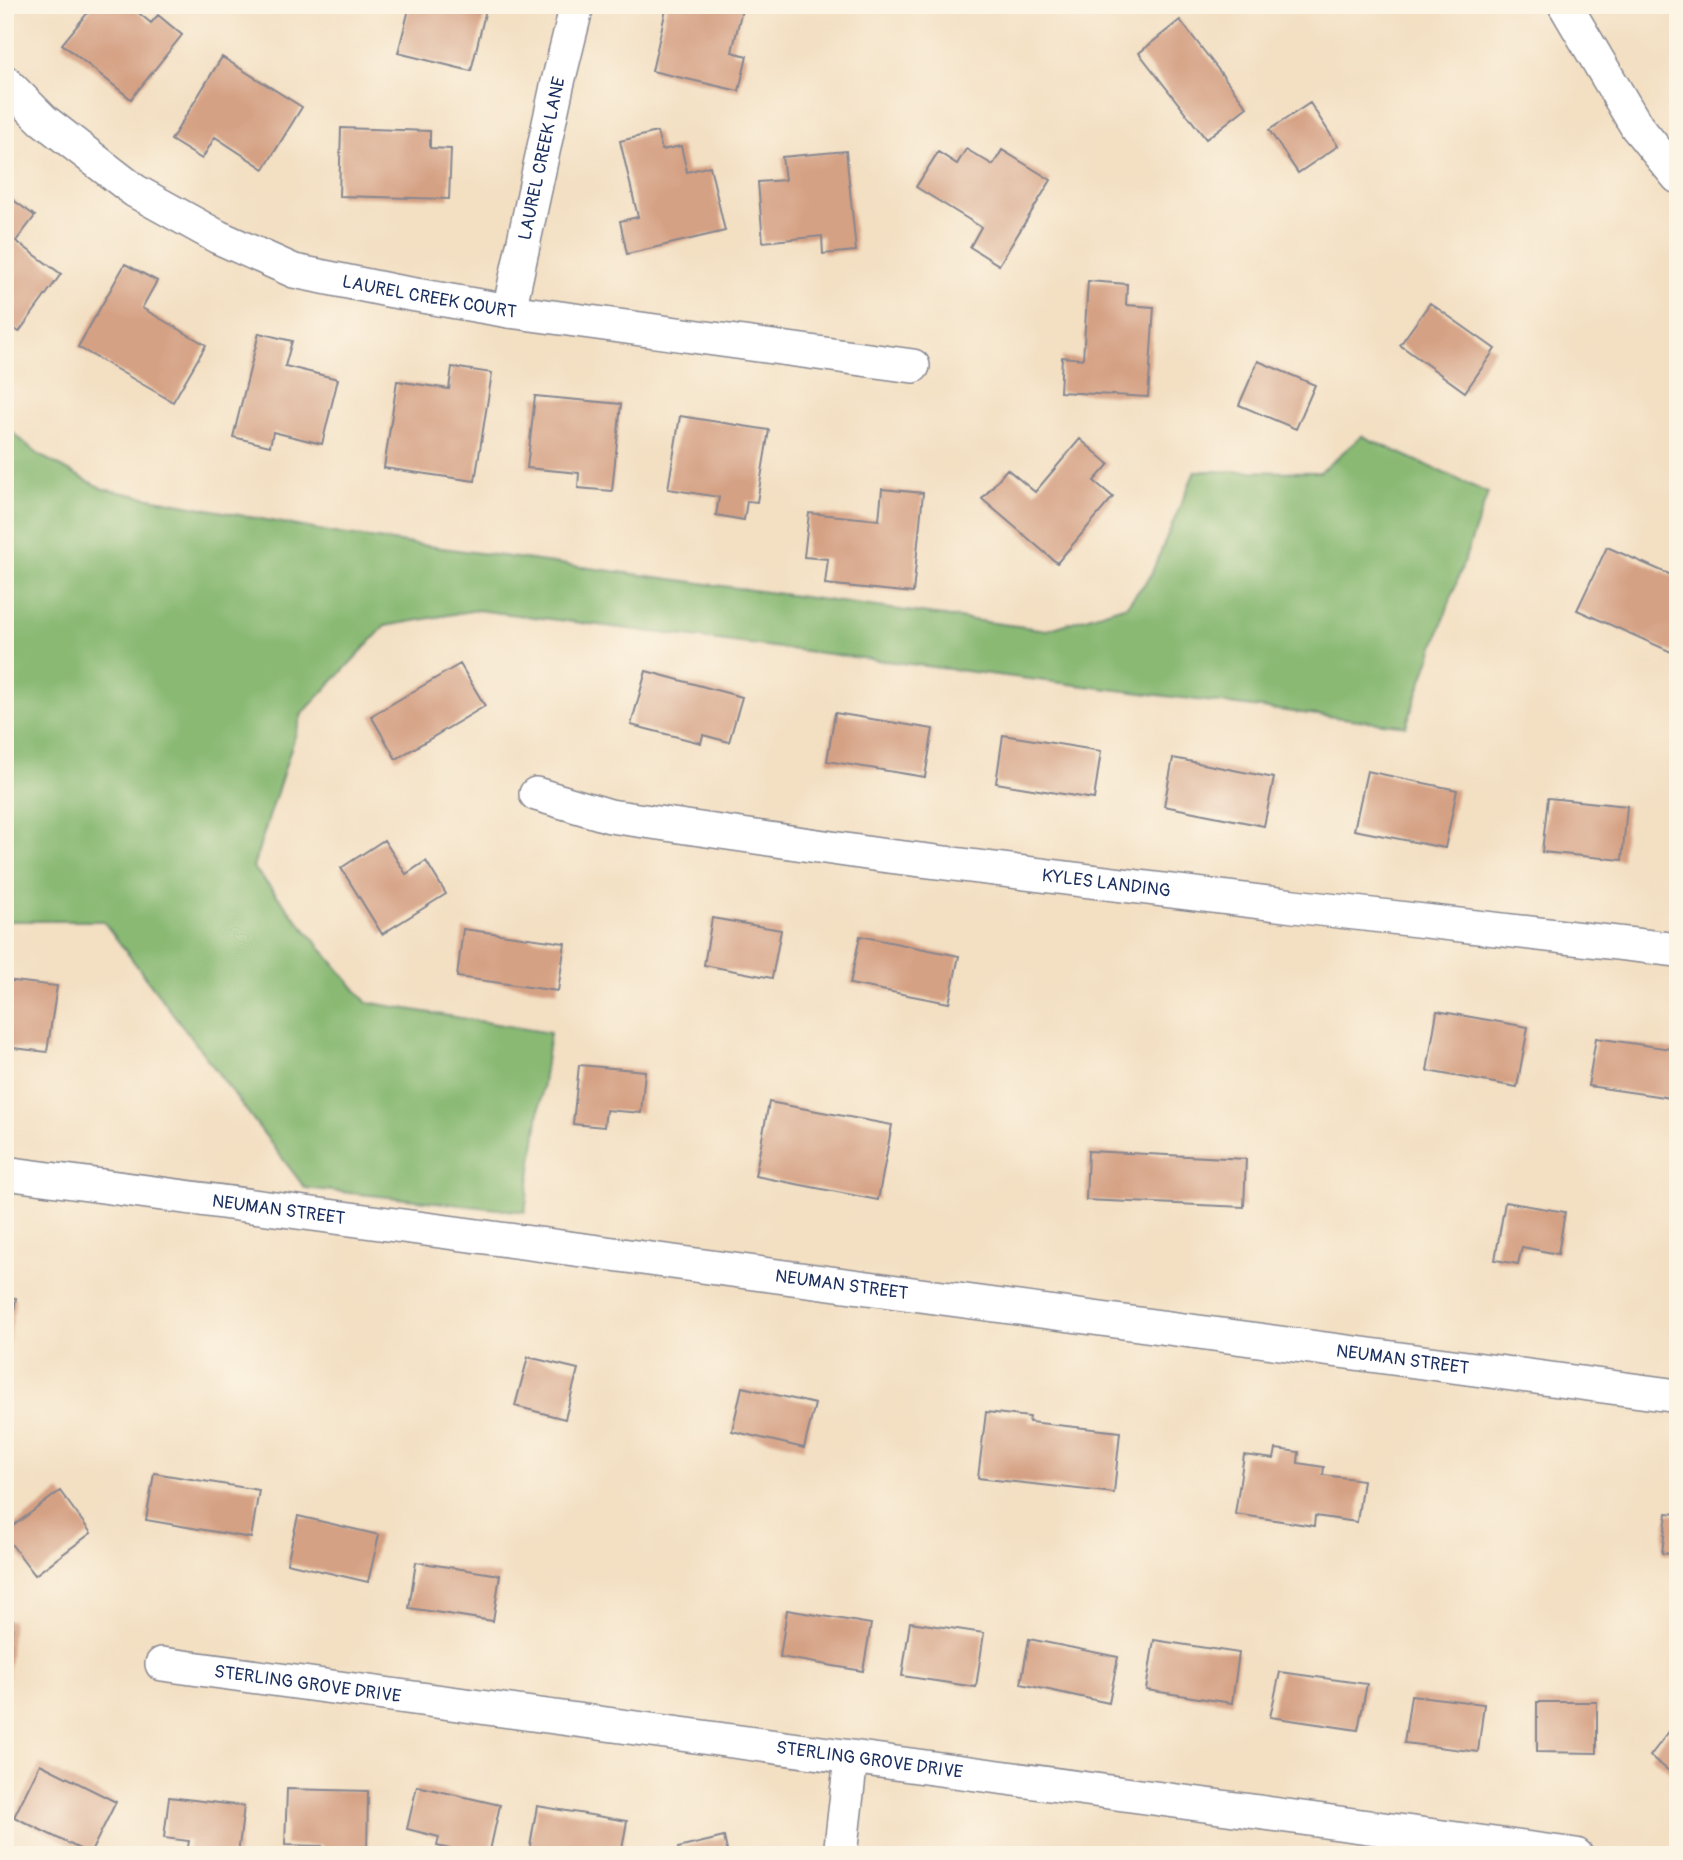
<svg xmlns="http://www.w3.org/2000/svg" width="1683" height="1860" font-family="Pangolin,sans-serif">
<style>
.forest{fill:#89b973;stroke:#527468;stroke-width:2}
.building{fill:#d5a184}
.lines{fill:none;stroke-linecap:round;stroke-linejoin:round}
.street-casing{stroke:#878790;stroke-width:36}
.street{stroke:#fff;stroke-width:33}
.labels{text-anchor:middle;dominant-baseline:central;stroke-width:5;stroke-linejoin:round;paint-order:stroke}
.street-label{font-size:18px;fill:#1b2f5e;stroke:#fcf5e5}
</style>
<rect width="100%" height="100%" fill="#fcf5e5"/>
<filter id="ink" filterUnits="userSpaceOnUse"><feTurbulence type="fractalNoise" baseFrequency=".0143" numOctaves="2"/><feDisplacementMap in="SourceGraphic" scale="14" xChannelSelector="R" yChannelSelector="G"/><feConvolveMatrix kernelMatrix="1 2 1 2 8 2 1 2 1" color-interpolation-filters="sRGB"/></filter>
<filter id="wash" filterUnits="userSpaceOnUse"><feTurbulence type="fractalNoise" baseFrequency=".00686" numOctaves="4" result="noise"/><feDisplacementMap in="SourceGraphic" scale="28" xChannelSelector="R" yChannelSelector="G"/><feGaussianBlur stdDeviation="1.57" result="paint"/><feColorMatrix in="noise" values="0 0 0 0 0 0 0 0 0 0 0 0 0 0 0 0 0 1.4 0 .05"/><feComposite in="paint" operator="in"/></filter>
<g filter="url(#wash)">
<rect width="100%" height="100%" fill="#f3dfc2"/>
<path class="forest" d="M5 426 39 455 103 489 340 534 1047 630 1127 605 1150 577 1195 471 1320 472 1362 436 1488 493 1406 726 477 610 385 626 302 714 253 867 366 1002 550 1033 525 1212 305 1188 103 921H5Z"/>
<g id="blocks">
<path class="building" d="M94 5H129L151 23 158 15 182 35 131 99 62 44Z
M410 5H487L471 71 398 53Z
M667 5H743L732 52 747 56 739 91 652 71Z
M1180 20 1247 107 1206 139 1139 53Z
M222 57 302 107 264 169 215 137 202 159 171 140Z
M1310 103 1338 146 1298 173 1269 130Z
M341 128 430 131V148L451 149 449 199 339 196Z
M657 132 662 150 681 146 687 172 710 166 725 231 627 254 620 221 638 217 620 141Z
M966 149 993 165 1002 150 1051 180 999 265 970 247 981 227 916 187 938 152 957 164Z
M846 151 856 251 823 254 822 236 763 242 758 182 785 180 782 157Z
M5 194 35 216 16 241 61 274 19 332 5 323Z
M125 264 157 281 142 308 206 345 173 402 78 347Z
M1088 281 1127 284 1126 305 1154 307 1148 397 1060 392 1062 357 1083 359Z
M1430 303 1495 349 1465 392 1400 345Z
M259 333 292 341 285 366 338 379 322 444 273 432 270 446 233 437Z
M1258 361 1315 385 1296 429 1239 405Z
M452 367 492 373 475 481 384 468 397 381 449 389Z
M535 396 621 404 612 491 578 488 579 473 527 468Z
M680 416 769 430 757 502 747 501 744 520 716 515 719 497 668 489Z
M1080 439 1109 464 1094 481 1113 497 1057 563 982 499 1007 469 1035 492Z
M882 489 923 493 913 593 825 584 828 559 804 557 809 513 879 520Z
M1607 547 1678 578V655L1577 610Z
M460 664 485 706 396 759 371 716Z
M646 671 742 697 729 742 703 735 701 743 631 725Z
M835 713 933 729 925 777 827 761Z
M1003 735 1101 751 1094 799 996 783Z
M1173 758 1274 778 1264 826 1164 806Z
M1367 771 1457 790 1445 848 1354 830Z
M1548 798 1627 806 1622 860 1542 852Z
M384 840 406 874 426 861 446 894 382 934 341 868Z
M712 918 781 930 772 978 704 965Z
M463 929 565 943 558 991 457 977Z
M860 936 959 956 949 1003 850 984Z
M5 980 57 986 47 1052 5 1047Z
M1437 1011 1528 1027 1517 1087 1427 1071Z
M1596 1038 1678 1050V1099L1588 1086Z
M579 1065 645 1071 641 1113 606 1110 604 1127 573 1124Z
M769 1102 892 1125 878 1200 755 1176Z
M1088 1151 1246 1159 1244 1207 1086 1200Z
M1505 1202 1565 1212 1558 1254 1522 1247 1518 1264 1495 1260Z
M5 1296 16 1298 9 1344H5Z
M528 1357 578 1369 565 1419 515 1406Z
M742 1387 815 1404 804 1448 732 1431Z
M986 1412 1030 1417 1029 1422 1120 1432 1114 1493 978 1478Z
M1276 1449 1299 1452 1298 1463 1324 1467 1323 1475 1363 1480 1357 1522 1315 1516 1314 1526 1235 1514 1244 1455 1274 1459Z
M154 1473 259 1490 251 1538 146 1520Z
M60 1491 91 1533 35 1575 5 1536V1532Z
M1667 1513 1678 1514V1555L1662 1553Z
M298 1516 379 1535 368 1582 287 1563Z
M416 1562 500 1575 493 1621 409 1608Z
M787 1610 871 1624 863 1671 780 1657Z
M5 1620H13L7 1693H5Z
M910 1622 984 1633 976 1687 902 1676Z
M1029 1639 1118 1657 1109 1703 1021 1684Z
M1154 1640 1239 1653 1232 1703 1146 1690Z
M1280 1672 1367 1684 1358 1730 1270 1717Z
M1411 1695 1484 1704 1478 1752 1404 1743Z
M1537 1702H1597V1753L1537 1752Z
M1678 1720V1778L1650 1756Z
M40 1764 116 1802 90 1854 14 1817Z
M417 1786 500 1805 489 1855H475L437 1846 439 1837 407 1829Z
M287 1789 368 1791 367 1855H321L322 1846 285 1845Z
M169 1797 244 1806 238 1855 187 1852 189 1841 164 1838Z
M537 1806 627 1821 621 1855H548L529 1852Z
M724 1837 728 1855H680L678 1848Z"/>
</g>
</g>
<g filter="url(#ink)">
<use href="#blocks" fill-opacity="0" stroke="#878790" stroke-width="2"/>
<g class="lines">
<defs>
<g id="street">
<path d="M1565 5 1637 127 1678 177"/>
<path id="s1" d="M5 82 43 120 135 191 218 237 294 271 393 291 509 311 913 366"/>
<path id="s2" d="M509 311 557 86 577 5"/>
<path id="s3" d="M536 794 610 816 880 855 1294 906 1678 950"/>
<path id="s4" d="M5 1173 1678 1396"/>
<path id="s5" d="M162 1664 1576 1855"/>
<path d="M840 1855 851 1758"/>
</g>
</defs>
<use href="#street" class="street-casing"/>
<use href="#street" class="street"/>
</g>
</g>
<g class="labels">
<g class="street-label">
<text stroke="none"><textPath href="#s2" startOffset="156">LAUREL CREEK LANE</textPath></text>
<text stroke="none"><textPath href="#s1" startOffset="486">LAUREL CREEK COURT</textPath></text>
<text stroke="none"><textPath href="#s3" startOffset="578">KYLES LANDING</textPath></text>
<text stroke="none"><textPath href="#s4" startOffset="276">NEUMAN STREET</textPath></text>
<text stroke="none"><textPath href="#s4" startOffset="844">NEUMAN STREET</textPath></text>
<text stroke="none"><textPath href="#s4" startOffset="1410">NEUMAN STREET</textPath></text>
<text stroke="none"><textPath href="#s5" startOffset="147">STERLING GROVE DRIVE</textPath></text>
<text stroke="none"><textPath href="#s5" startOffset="714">STERLING GROVE DRIVE</textPath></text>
</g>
</g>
<rect width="1683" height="1860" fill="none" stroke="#fcf5e5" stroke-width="28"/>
</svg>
